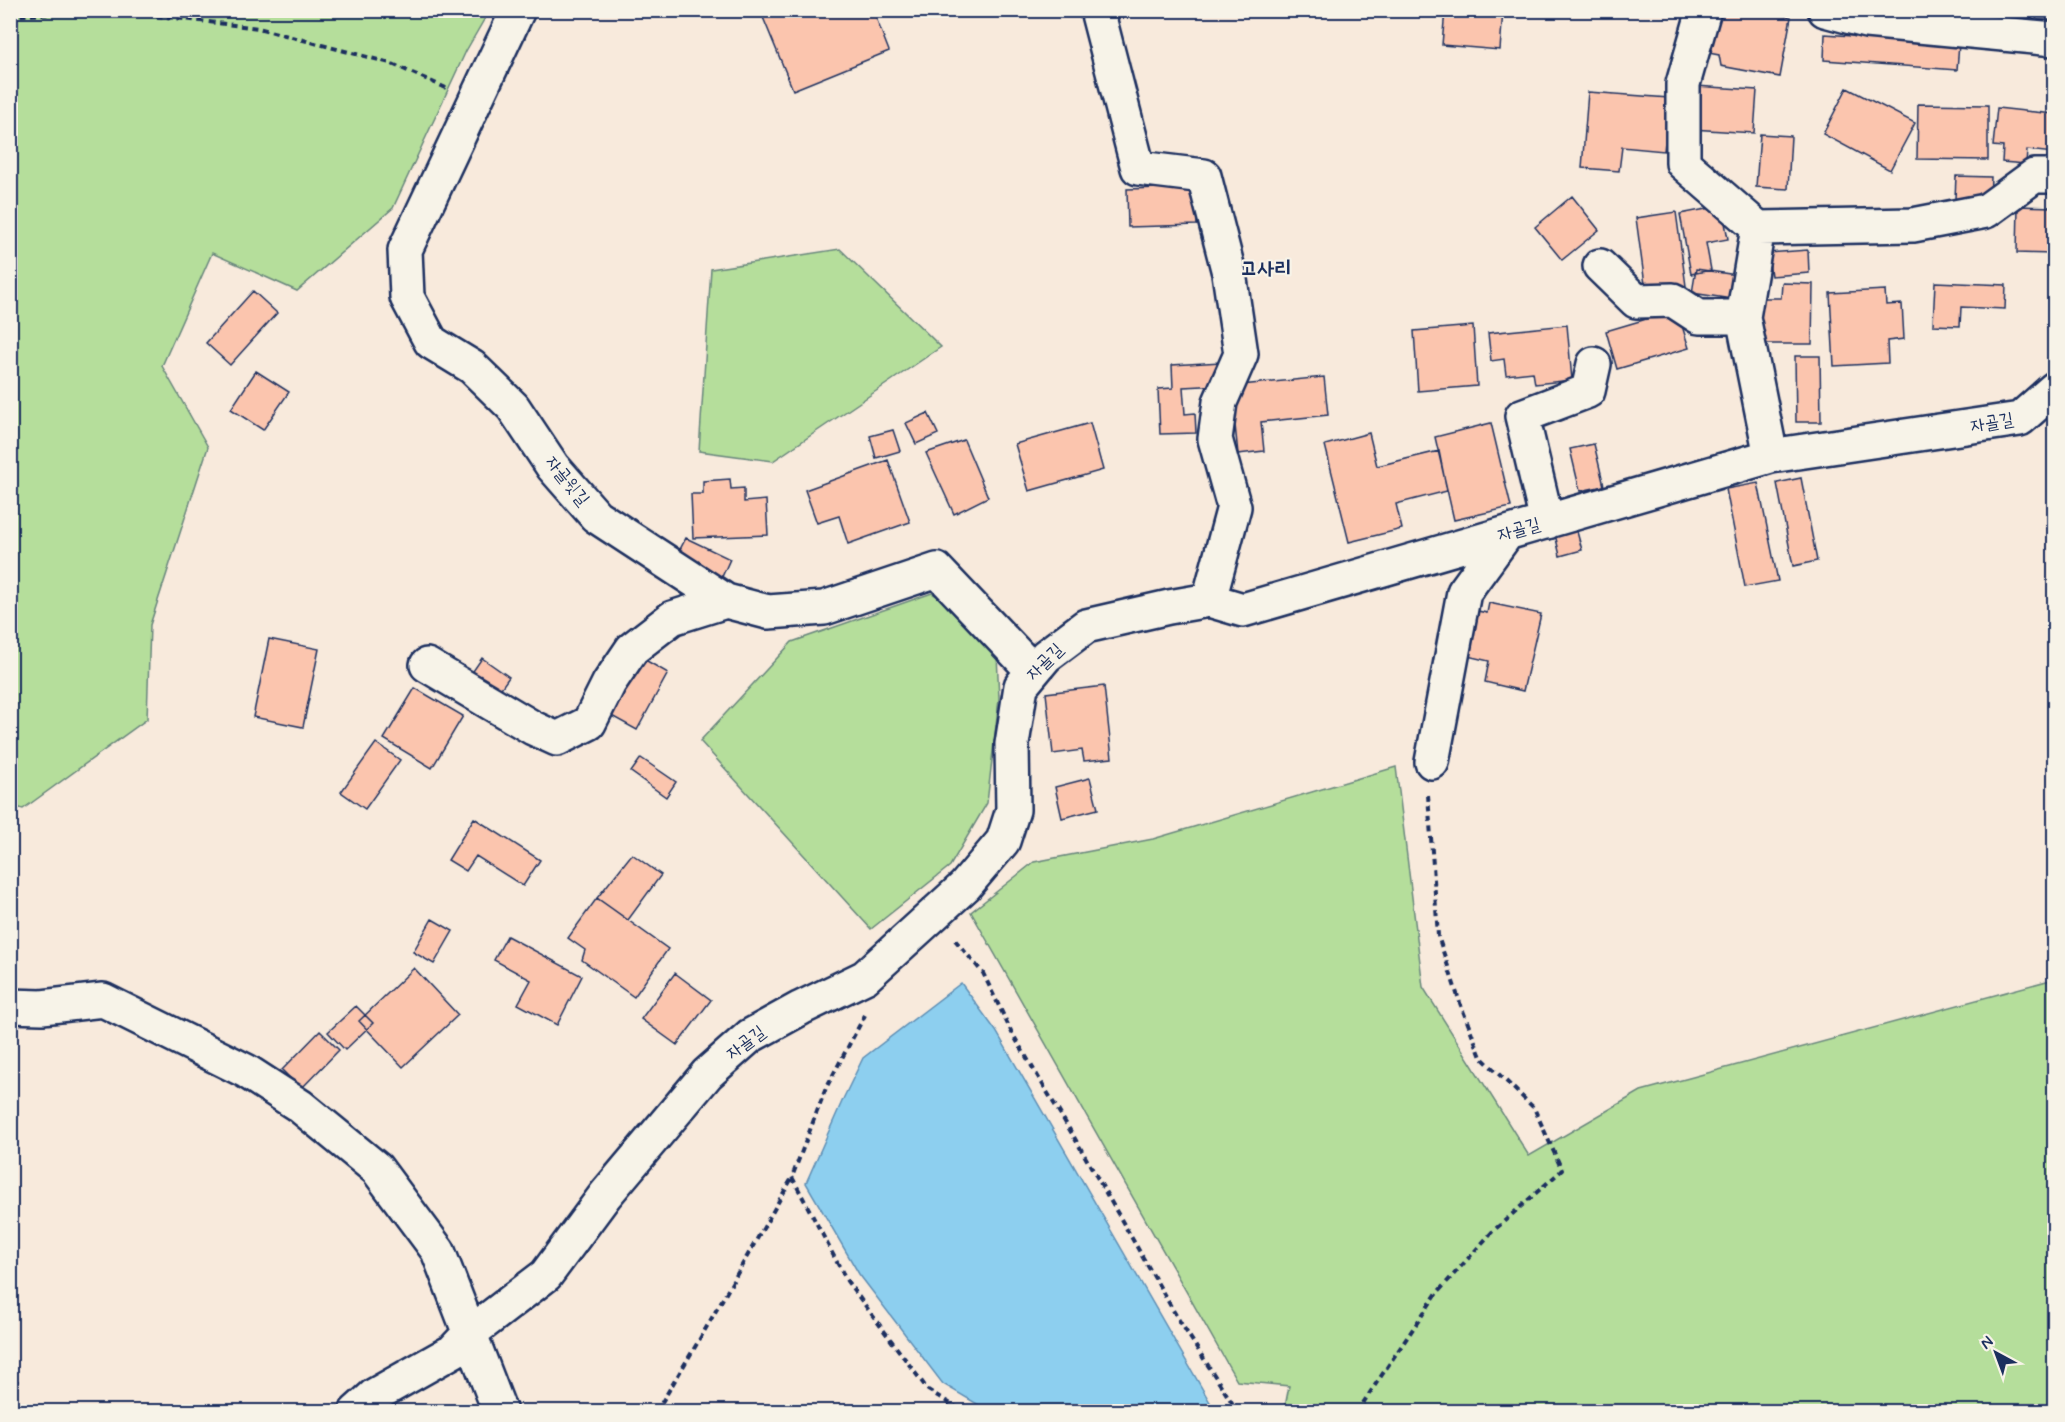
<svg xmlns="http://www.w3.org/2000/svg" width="2065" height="1422" font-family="Mynerve,'Poor Story',sans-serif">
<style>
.green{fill:#b5de9b;stroke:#68867c;stroke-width:1.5}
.water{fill:#8dcfef;stroke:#5f8fb5;stroke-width:1.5}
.building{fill:#fbc5ae;stroke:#1b2f5e;stroke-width:1.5}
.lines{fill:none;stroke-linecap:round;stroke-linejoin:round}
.minor-casing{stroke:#1b2f5e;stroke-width:38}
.path{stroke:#1b2f5e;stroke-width:4;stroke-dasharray:6 4.5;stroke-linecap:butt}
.minor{stroke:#f7f3e8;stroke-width:33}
.labels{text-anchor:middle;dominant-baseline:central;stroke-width:4.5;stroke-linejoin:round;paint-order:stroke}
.street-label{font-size:18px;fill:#1b2f5e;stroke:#f7f3e8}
.quarter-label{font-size:21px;font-weight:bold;fill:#1b2f5e;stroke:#f7f3e8}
</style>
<rect width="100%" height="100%" fill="#f8eadc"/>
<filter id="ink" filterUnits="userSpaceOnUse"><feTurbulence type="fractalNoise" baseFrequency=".0167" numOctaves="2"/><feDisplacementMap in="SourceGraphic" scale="12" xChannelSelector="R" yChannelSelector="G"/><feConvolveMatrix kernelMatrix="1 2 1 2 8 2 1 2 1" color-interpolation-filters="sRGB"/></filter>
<g filter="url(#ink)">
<path class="green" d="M10 11H489L466 51 393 208 297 291 212 253 162 366 208 447 150 625 147 719 23 809 10 805Z
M840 249 941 347 773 461 699 451 711 269Z
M932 593 996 632 999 699 987 803 950 866 871 929 700 741 792 642Z
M1396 767 1423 987 1529 1156 1641 1091 2054 979V1411L1284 1412 1289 1386 1237 1381 971 912 1034 862 1153 839Z"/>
<path class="water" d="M961 983 996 1031 1215 1411H989L943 1384 859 1274 806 1183 844 1097 863 1058Z"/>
<path class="building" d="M760 10H873L889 51 793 90Z
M1445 10H1503L1500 50 1442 45Z
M1710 10H1756L1791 17 1780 77 1721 66 1719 55 1703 52Z
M1825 34 1959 44 1957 70 1824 60Z
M1695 86 1757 90 1754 133 1692 129Z
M1847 88 1915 123 1890 170 1823 134Z
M1588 92 1669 98 1664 151 1622 147 1619 171 1582 168Z
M1918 104 1988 105V160L1917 159Z
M1997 108 2054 114V153L2027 150 2026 164 2002 162 2003 147 1993 146Z
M1760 134 1791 136 1788 189 1756 187Z
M1956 176 1991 177 1990 201 1955 199Z
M1196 187 1197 225 1128 227 1127 189Z
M1572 196 1599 230 1562 260 1535 227Z
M1722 206 1728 239 1706 243 1711 270 1691 274 1680 214Z
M2018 206 2054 207V254L2017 253Z
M1676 212 1686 286 1646 292 1636 218Z
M1808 250 1809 273 1771 276 1768 253Z
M1696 269 1743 276 1739 300 1692 293Z
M1935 282 2006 285 2005 309 1961 307 1960 326 1933 325Z
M1782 283 1813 284 1812 344H1759L1760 298H1781Z
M1885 290 1886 305 1902 304 1904 339 1887 341 1888 363 1834 366 1830 293Z
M253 291 277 313 230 365 206 343Z
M1677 310 1689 348 1617 369 1606 331Z
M1567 325 1572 380 1535 384 1533 372 1506 375 1504 359 1491 361 1488 333Z
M1473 326 1477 386 1418 391 1414 331Z
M1795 356H1820L1821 422H1796Z
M1221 362 1222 385 1183 387 1185 414 1195 413 1196 433 1160 434 1158 389 1173 388 1172 365Z
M256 371 289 392 263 430 231 409Z
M1324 377 1328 415 1261 422 1264 451 1238 454 1231 386Z
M928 413 938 434 916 444 906 423Z
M1090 423 1103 470 1029 491 1015 444Z
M1491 423 1511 507 1454 520 1435 437Z
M893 430 900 451 876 458 870 436Z
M1369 433 1377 466 1439 451 1447 491 1396 504 1402 529 1349 542 1325 445Z
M964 440 988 497 954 514 926 453Z
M1594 444 1604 486 1580 491 1570 449Z
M888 460 910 522 848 544 839 516 817 523 805 490Z
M1801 478 1817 561 1793 566 1777 483Z
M730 479 731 489 744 488V502L766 500 768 535 693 538 691 494H703V481Z
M1758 483 1778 581 1745 587 1726 489Z
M1576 528 1582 550 1560 556 1555 534Z
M686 538 730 559 721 579 676 557Z
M1489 603 1541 614 1523 691 1485 682 1489 661 1459 654 1469 609 1487 613Z
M269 639 319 649 303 727 253 717Z
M640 657 668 673 637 730 608 714Z
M482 658 509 677 497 694 471 674Z
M1104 686 1112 758 1084 761 1082 750 1053 754 1046 693Z
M415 688 463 716 432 768 384 739Z
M376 743 400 760 365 809 341 792Z
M641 758 676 782 666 797 631 772Z
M1090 778 1098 809 1062 818 1055 787Z
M474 818 540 860 523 886 476 856 466 871 448 860Z
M632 854 661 875 628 920 597 898Z
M597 898 668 949 634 997 582 960 585 950 568 938Z
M432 919 453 931 434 964 413 952Z
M507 936 582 976 557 1025 518 1004 531 980 494 960Z
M414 968 458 1015 403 1067 359 1021Z
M675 973 711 1000 677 1045 641 1019Z
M356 1006 373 1023 345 1050 328 1032Z
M320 1031 339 1050 301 1089 282 1070Z
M10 1378 18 1381 12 1399H10Z"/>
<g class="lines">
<defs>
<path id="minor" d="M518 10 405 250 407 297 431 342 472 367 513 407 553 467 596 516 726 601 768 612 824 608 937 570 1033 671
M1097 10 1138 168 1204 176 1229 273 1241 354 1220 402 1215 439 1234 507 1209 600
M1704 10 1683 84V163L1758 228 1743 317 1771 456
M1825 10 1866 21 2054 39
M1758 228 1913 225 1986 211 2034 176H2054
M1600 266 1636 301 1673 300 1699 317H1743
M1547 522 1522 416 1588 391 1594 364
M427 665 533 728 557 739 589 723 609 683 632 649 672 618 726 601
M1432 762 1464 592 1507 533
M10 1006 42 1007 103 1000 246 1071 300 1106 377 1169 438 1251 500 1412
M356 1412 375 1395 453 1351 469 1334 546 1275 606 1194 707 1074 750 1036 801 1008 865 977 965 886 1003 841 1013 810 1012 744 1021 686 1046 656 1086 626 1169 607 1209 600 1243 610 1771 456 2020 419 2054 389"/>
</defs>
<use href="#minor" class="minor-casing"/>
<path class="path" d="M10 16 116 11 258 28 390 63 446 88
M955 940 983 973 1012 1033 1074 1137 1177 1317 1238 1412
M865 1015 826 1088 792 1177 847 1281 928 1390 964 1412
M656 1412 698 1342 792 1178
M1357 1412 1437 1293 1492 1232 1562 1170 1534 1108 1481 1057 1460 1003 1438 936 1428 795"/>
<use href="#minor" class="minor"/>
</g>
</g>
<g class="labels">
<g class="street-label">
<text transform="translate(1992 423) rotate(-10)">자골길</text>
<text transform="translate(567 481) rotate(51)">자골윗길</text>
<text transform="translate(1519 530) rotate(-16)">자골길</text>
<text transform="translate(1045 662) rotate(-45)">자골길</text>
<text transform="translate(746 1043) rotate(-37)">자골길</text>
</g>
<g class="quarter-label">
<text x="1266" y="269">고사리</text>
</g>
</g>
<rect width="2065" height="1422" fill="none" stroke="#f7f3e8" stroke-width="36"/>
<rect x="18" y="18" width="2029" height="1386" fill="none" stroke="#1b2f5e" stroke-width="2" filter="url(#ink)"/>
<g transform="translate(1996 1353) rotate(319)" stroke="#f7f3e8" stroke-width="4.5" paint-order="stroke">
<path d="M0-4.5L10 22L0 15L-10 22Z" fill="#1b2f5e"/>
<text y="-9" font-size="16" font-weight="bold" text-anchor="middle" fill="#1b2f5e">N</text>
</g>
</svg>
